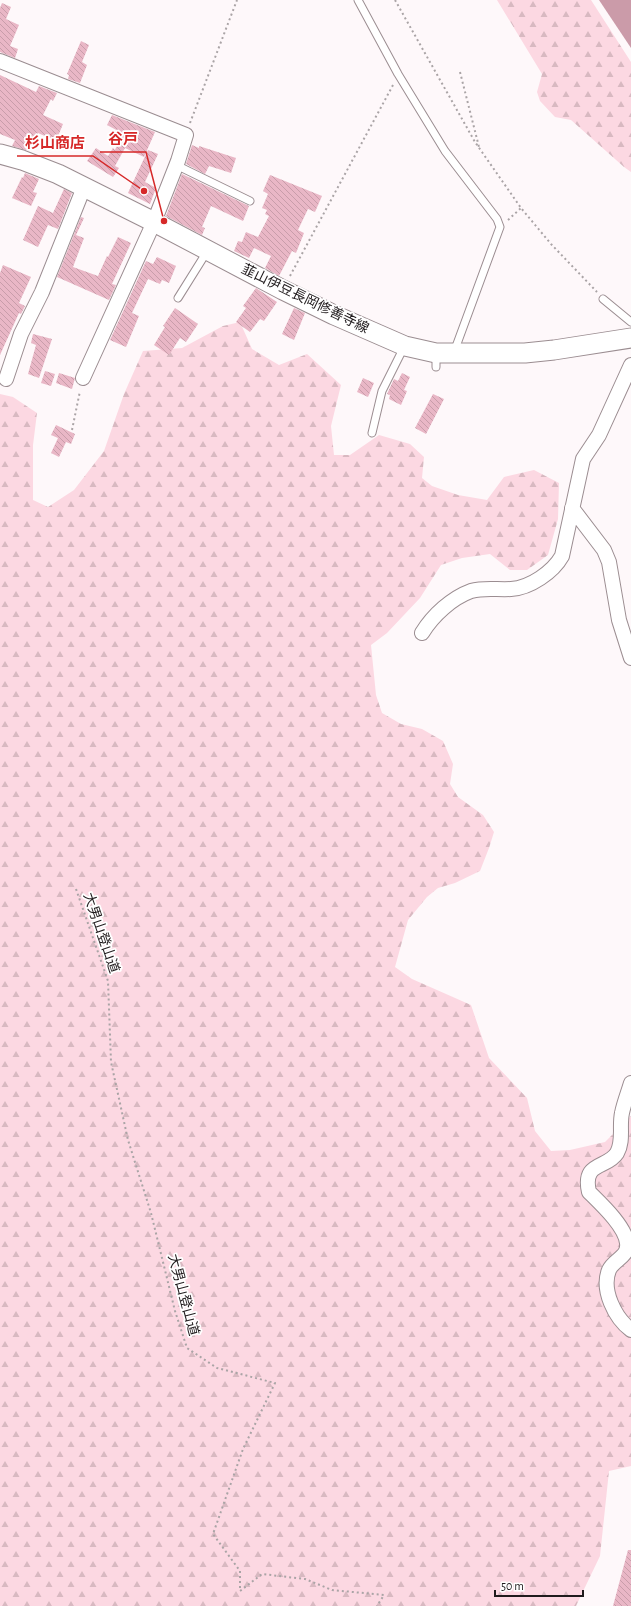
<svg xmlns="http://www.w3.org/2000/svg" width="631" height="1606" font-family="'Alegreya Sans','Noto Sans JP',sans-serif">
<style>
.forest{fill:url(#forest-firs)}
.water{fill:#cb9ba9}
.building{fill:url(#building-back-hatch)}
.lines{fill:none;stroke-linecap:round;stroke-linejoin:round}
.lane-casing{stroke:#9b8d91;stroke-width:9}
.street-casing{stroke:#9b8d91;stroke-width:16}
.secondary-casing{stroke:#9b8d91;stroke-width:21}
.path{stroke:#aaa4a6;stroke-width:2;stroke-dasharray:2 3;stroke-linecap:butt}
.lane{stroke:#fff;stroke-width:7}
.street{stroke:#fff;stroke-width:14}
.secondary{stroke:#fff;stroke-width:19}
.labels{text-anchor:middle;dominant-baseline:central;stroke-width:3.5;stroke-linejoin:round;paint-order:stroke}
.street-label{font-size:14px;fill:#201b1d;stroke:#fff}
.leader{fill:none;stroke:#d62828;stroke-width:1.5}
.callout-dot{fill:#d62828;stroke:#fff;stroke-width:1.5}
.callout-label{font-size:15px;text-anchor:middle;font-weight:bold;fill:#d62828;stroke:#fff;stroke-width:3.5;stroke-linejoin:round;paint-order:stroke}
</style>
<defs>
<pattern id="forest-firs" width="22" height="20" patternUnits="userSpaceOnUse"><rect width="22" height="20" fill="#fcd8e2"/><path d="M5 1l3.5 6h-7zM16 11l3.5 6h-7z" fill="#d8b9c1"/></pattern>
<pattern id="building-back-hatch" width="6" height="6" patternUnits="userSpaceOnUse"><rect width="6" height="6" fill="#e9b7c6"/><path d="M-1 5l2 2M0 0l6 6M5-1l2 2" fill="none" stroke="#c89daa"/></pattern>
</defs>
<rect width="100%" height="100%" fill="#fef8fa"/>
<path class="forest" d="M497 0H591L631 62V172L624 167 571 120 555 117 540 101 537 92 542 74Z
M240 322 252 349 279 365 307 354 341 385 331 426 334 455H350L379 435 410 444 424 457 422 478 432 486 458 495 487 500 504 477 534 470 559 483 558 519 548 555 527 570H510L490 554 462 558 441 565 420 598 387 633 371 645 376 695 382 713 401 724 422 729 443 741 453 764 450 784 458 797 483 815 494 832 489 848 480 871 455 883 438 888 427 897 408 920 395 967 412 979 471 1005 489 1058 527 1098 535 1131 551 1151 570 1150 605 1142 631 1116V1466L609 1471 600 1556 576 1606H0V394L13 397 37 413 33 445V500L48 507 74 490 104 451 124 394 143 351 182 348 223 326Z"/>
<path class="water" d="M599 0H631V48Z"/>
<path class="building" d="M2 3 11 7 6 19 19 25 10 46 18 49 15 58 0 52V8Z
M81 41 89 45 82 62 87 65 80 83 68 79 69 75 67 74Z
M0 75 36 92 39 86 57 93 53 101 51 99 43 115 63 124 56 141 38 133 29 151 12 146 15 140 0 134Z
M112 115 155 132 144 157 125 148 115 166 119 168 113 177 87 161 96 148 108 156 113 148 115 150 122 133 107 125Z
M192 145 199 148V146L236 158 231 173 209 166 205 174 186 164Z
M148 150 158 154 145 182 156 188 150 204 128 193Z
M25 173 39 179 33 192 37 193 31 206 12 198 22 177 23 178Z
M182 174 249 206 243 221 211 206 202 227 205 228 202 235 166 216Z
M270 175 322 196 315 212 308 209 298 230 304 233 296 253 292 251 279 276 265 268 271 256 254 248 249 258 234 251 238 241 242 242 246 232 258 237 269 216 265 214 267 210 262 208 268 194 263 191Z
M64 189 72 193 58 229 48 225 38 247 23 240 38 206 53 213Z
M81 217 84 218 76 235 84 238 73 267 98 276 107 256 108 257 118 237 131 243 112 284 116 285 109 300 57 277Z
M157 257 176 266 169 283 162 280 160 284 148 279 132 313 139 316 126 347 110 340 146 261 153 264Z
M3 265 31 277 19 303 25 306 21 314 19 313 0 355V273Z
M256 288 277 302 264 321 260 319 250 332 236 322 246 308 243 306Z
M175 308 198 324 186 342 180 338 169 355 154 345 165 327 163 326Z
M294 308 305 313 294 340 282 334Z
M33 334 52 339 39 378 28 374 36 345 31 343Z
M45 371 55 374 51 386 41 383Z
M59 373 75 378 72 389 56 383Z
M402 373 410 377 404 390 407 391 401 405 389 399 390 395 387 394 394 379 398 381Z
M363 378 374 383 368 397 357 392Z
M433 394 444 399 426 434 415 428Z
M56 425 75 434 71 444 66 442 59 457 51 453 58 438 51 435Z
M628 1550H631V1606H613Z"/>
<g class="lines">
<defs>
<path id="lane" d="M358 0 398 74 445 151 497 219 500 227 454 352
M176 165 250 201
M178 298 208 250
M603 299 631 322
M436 353V367
M372 433 382 391 404 347"/>
<path id="street" d="M0 61 186 135 178 161 154 222 83 378
M6 379 21 334 42 292 84 187
M572 508 604 550 609 562 619 620 631 658
M422 633C433 615 452 598 471 591 485 587 498 590 511 589 530 588 553 572 562 556L583 459 599 435 631 365
M631 1083C628 1093 624 1103 622 1113 619 1126 624 1141 617 1153 607 1169 582 1161 589 1192 601 1204 625 1226 627 1243 629 1257 614 1259 609 1270 601 1290 615 1318 631 1330"/>
<path id="secondary" d="M0 154 22 160 58 174 154 222 283 290 334 315 405 346 436 353H525L554 350 631 338"/>
</defs>
<use href="#lane" class="lane-casing"/>
<use href="#street" class="street-casing"/>
<use href="#secondary" class="secondary-casing"/>
<path class="path" d="M395 0 475 142 521 208 551 244 597 292
M460 72 479 147
M190 123 237 0
M508 220 521 208
M290 276 393 85
M72 430 80 391
M76 889 108 981 111 1062 128 1140 151 1213 175 1311 187 1348 217 1368 275 1383 243 1449 213 1534 240 1571V1591L262 1574 305 1579 332 1590 384 1595 377 1606"/>
<use href="#lane" class="lane"/>
<use href="#street" class="street"/>
<use href="#secondary" class="secondary"/>
</g>
<g class="labels">
<g class="street-label">
<text transform="translate(305 299) rotate(26)">韮山伊豆長岡修善寺線</text>
<text transform="translate(101 933) rotate(71)">大男山登山道</text>
<text transform="translate(183 1295) rotate(75)">大男山登山道</text>
</g>
</g>
<path class="leader" d="M164 221L146 152H100M144 191L93 156H17"/>
<g class="callout-dot">
<circle cx="164" cy="221" r="4"/>
<circle cx="144" cy="191" r="4"/>
</g>
<g class="callout-label">
<text x="123" y="144">谷戸</text>
<text x="55" y="148">杉山商店</text>
</g>
<path d="M495 1590v6h88v-6" fill="none" stroke="#201b1d" stroke-width="2"/>
<text x="501" y="1590" font-size="12" fill="#201b1d" stroke="#ffffff" stroke-width="3" paint-order="stroke">50 m</text>
</svg>
